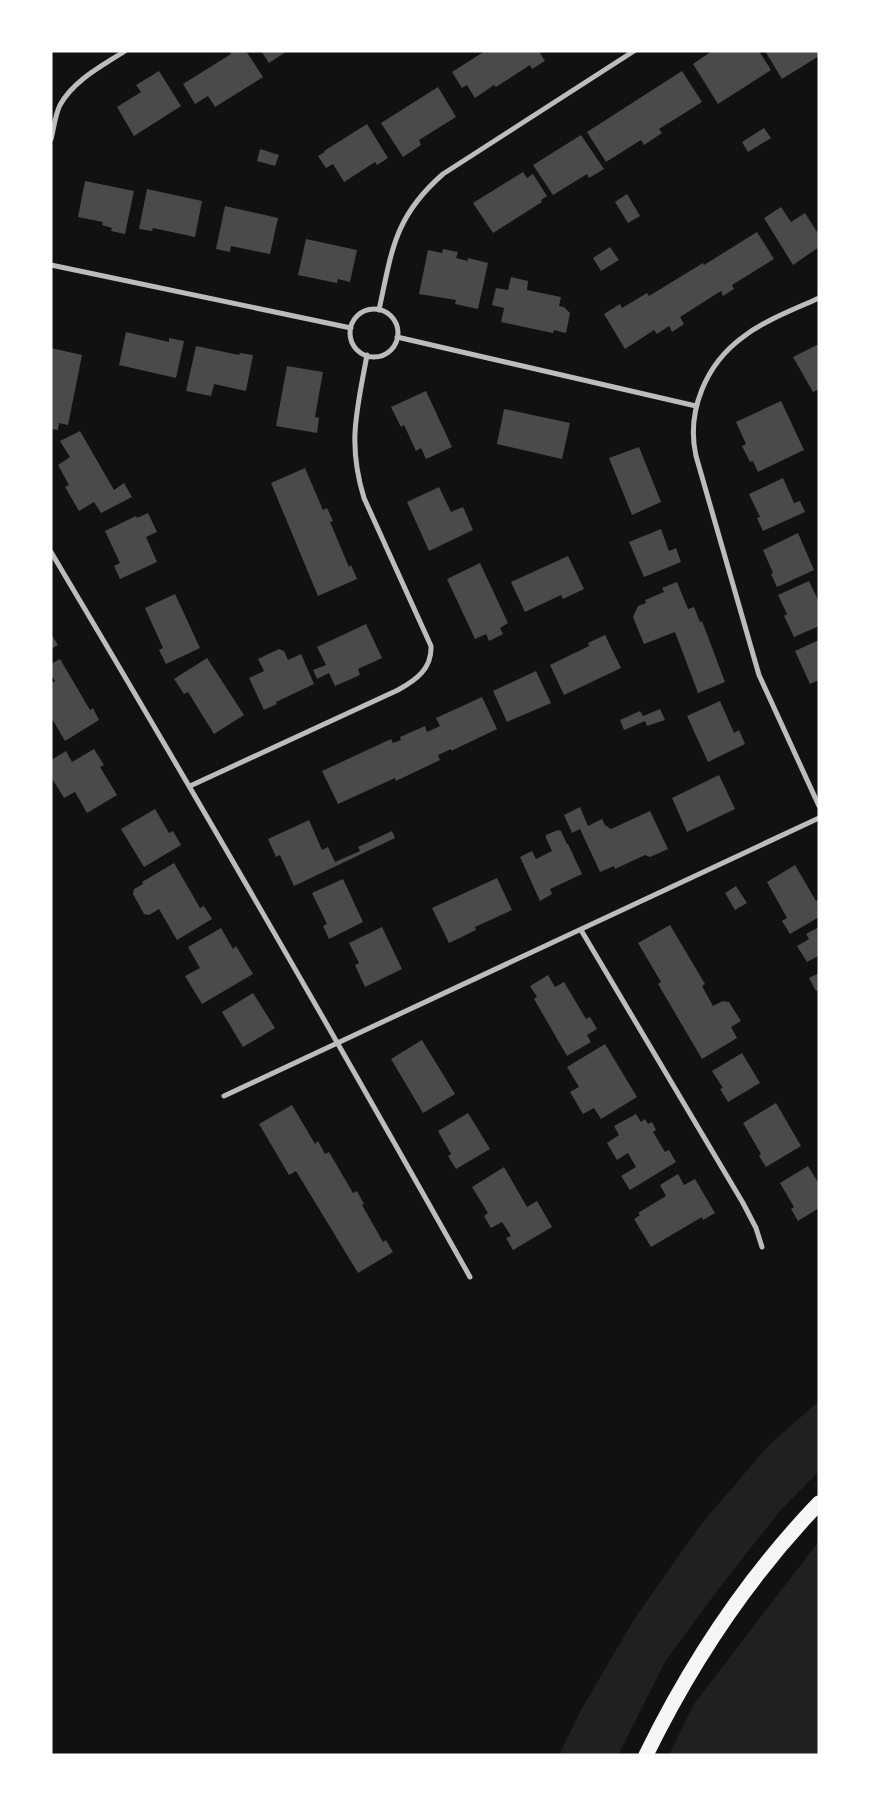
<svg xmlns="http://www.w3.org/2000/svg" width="870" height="1806" font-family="Jost,sans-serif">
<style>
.green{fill:#202020}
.building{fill:#4a4a4a}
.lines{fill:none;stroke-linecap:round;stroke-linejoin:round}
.minor{stroke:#bcbcbc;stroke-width:5}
.motorway{stroke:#f5f5f5;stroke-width:15}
</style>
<rect width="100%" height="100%" fill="#111"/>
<path class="green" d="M819 1401V1471L779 1512 717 1591 666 1660 618 1755H559L582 1708 635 1618 699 1527 768 1446Z
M819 1541V1754L669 1755 694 1704Z"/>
<path class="building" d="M229 51H246L263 77 215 107 208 96 195 104 183 84 231 54Z
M261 51H287L269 63Z
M485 51H539L545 61 532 69 530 65 496 87 494 85 475 98 467 85 462 88 452 72Z
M712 51H759L771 70 718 104 693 64Z
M765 51H819V56L782 79Z
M159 71 181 106 134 136 117 107 141 92 136 85Z
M682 71 702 102 659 129 662 133 644 145 641 140 606 162 587 132Z
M438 87 456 117 419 140 421 145 403 157 381 123Z
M367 124 388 158 377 165 375 162 344 182 333 164 326 168 318 156 325 152 324 151Z
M764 128 771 138 748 152 742 142Z
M581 135 604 169 589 178 587 174 553 195 533 165Z
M260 149 279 155 275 166 257 161Z
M523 172 527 178 533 174 547 196 541 200 542 202 493 233 473 203Z
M85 181 134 191 125 234 111 231 112 228 102 225 103 222 78 217Z
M147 189 202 201 195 237 153 228 152 231 139 229Z
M627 194 640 216 628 223 615 202Z
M225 206 278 218 270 254 231 246 230 252 216 249Z
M781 207 791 222 805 213 819 235V247L793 265 764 218Z
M757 232 774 259 732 285 734 289 723 296 721 291 680 317 684 324 672 332 669 326 657 334 654 330 625 349 604 314 620 304 622 308 647 293 649 296 703 263 704 265Z
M306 239 357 250 350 282 338 279 337 283 298 275Z
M610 247 619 260 601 271 593 258Z
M443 249 458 252 456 258 468 261V258L488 263 478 309 455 304 456 300 419 294 428 250 442 253Z
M511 277 528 281 527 290 561 297 559 306 564 307 570 313 566 333 554 330 553 333 501 322 504 308 492 305 496 288 508 290Z
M126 332 169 342V338L184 341 176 378 119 365Z
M819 344V389L813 392 793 357Z
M196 346 239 355 240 353 253 355 246 391 214 384 211 396 186 391Z
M51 348 82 355 68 425 59 423 58 430 51 429Z
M287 366 323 372 315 417 319 418 317 433 276 426Z
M426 391 452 447 426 459 421 448 416 451 404 425 401 427 391 407Z
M781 401 804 450 758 472 753 461 750 462 742 446 746 444 736 422Z
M504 409 570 423 562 459 497 444Z
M80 431 114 490 124 483 132 497 101 513 94 502 79 511 65 487 69 485 58 465 70 457 60 441Z
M639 447 661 502 632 515 609 458Z
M305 468 323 510 327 508 333 521 330 522 349 567 351 565 357 579 318 596 271 483Z
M783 478 794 503 800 501 805 512 763 531 757 518 760 517 749 494Z
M439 487 451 512 463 507 473 530 429 551 407 502Z
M148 513 157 532 146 537 157 562 120 579 114 566 120 563 105 531 136 516 137 518Z
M661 529 669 551 676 548 681 562 644 577 629 542Z
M798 533 814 570 777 587 771 574 773 573 763 550Z
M568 556 584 589 563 599 561 595 525 612 511 582Z
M480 563 508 623 500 628 503 634 489 641 486 634 475 639 447 579Z
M809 581 819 602V626L794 637 784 616 787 614 778 595Z
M677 582 688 609 694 607 700 622 702 621 725 682 698 693 675 632 644 644 633 617 638 606 646 603 645 600 664 592 662 588Z
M175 594 200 648 166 664 159 650 163 648 145 608Z
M366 624 382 658 358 669 360 675 335 686 329 673 317 679 313 670 326 665 317 647Z
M51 634 58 645 51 649Z
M605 635 621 668 564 695 550 665 589 646 588 643Z
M819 640V680L810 684 795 651Z
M279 649 284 651 288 660 301 654 314 684 276 702 277 704 264 710 249 678 264 671 258 659Z
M207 658 244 715 214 734 188 692 184 694 174 679Z
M60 659 90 710 93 708 99 720 65 741 51 717V684L55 681 51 674V664Z
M536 671 551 703 507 722 493 691Z
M482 697 497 729 451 751V749L438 755 440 760 396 781 395 778 338 804 322 771 391 739 393 743 401 740 400 737 425 726 427 732 440 726 436 718Z
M720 701 734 733 739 730 745 744 708 762 687 716Z
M660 709 665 720 647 726 645 721 624 730 620 720 640 711 643 716Z
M94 749 104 765 100 767 117 795 87 813 75 792 64 798 51 777V760L66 751 72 762Z
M719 775 735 809 687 832 672 798Z
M580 807 588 826 602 819 605 825 611 829 650 811 668 849 650 857 645 855 615 869 614 866 600 872 580 829 572 833 564 815Z
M155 809 169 833 173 831 181 845 144 867 121 829Z
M309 820 322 850 328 847 335 862 360 851 358 847 392 831 395 838 294 886 280 855 276 857 268 839Z
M558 830 561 831 567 844H568L582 874 550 889 552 894 540 901 520 857 532 851 536 859 552 851 546 838V835Z
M174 863 200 908 204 906 212 919 177 940 159 909 149 915 144 914 133 894 134 889 143 884 142 882Z
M795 865 816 901 819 899V917L790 934 782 921 787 918 767 882Z
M497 878 512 910 475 927 476 930 449 943 432 908Z
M343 879 363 922 329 939 323 926 327 924 312 893Z
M736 886 747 903 735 910 725 893Z
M670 925 705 984 702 986 713 1006 723 1001 729 1002 741 1021 731 1027 737 1038 702 1059 658 984 661 982 638 943Z
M382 927 402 969 365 987 355 965 359 963 349 943Z
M819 927V958L818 956 807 962 797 946 809 939 806 934Z
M221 928 233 949 236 946 253 974 202 1004 185 976 200 968 188 947Z
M819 973V990L816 991 809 978Z
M548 975 555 987 564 982 586 1019 590 1017 597 1029 587 1035 591 1042 567 1056 534 999 537 997 530 986Z
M253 993 275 1028 243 1047 222 1012Z
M422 1040 455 1094 423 1113 391 1059Z
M605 1044 637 1097 601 1119 594 1108 583 1114 570 1092 579 1087 567 1067Z
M742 1053 760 1083 728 1102 720 1089 723 1088 712 1071Z
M776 1103 801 1146 766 1167 759 1156 761 1154 743 1123Z
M292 1105 315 1144 318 1141 325 1154 329 1152 353 1193 357 1191 364 1204 362 1205 383 1242 386 1240 393 1252 358 1273 296 1171 289 1175 259 1124Z
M468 1113 490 1149 456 1169 448 1156 451 1154 438 1131Z
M636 1114 641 1122 645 1119 648 1124 652 1122 656 1130 653 1132 665 1152 669 1150 676 1162 630 1190 621 1176 636 1167 628 1153 617 1160 607 1143 619 1135 614 1126Z
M808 1166 819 1184V1208L798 1221 791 1209 794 1207 780 1183Z
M504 1167 527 1207 537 1201 552 1227 513 1250 506 1238 511 1236 502 1222 491 1228 484 1216 488 1213 472 1187Z
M678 1174 684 1185 695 1179 715 1213 703 1220 702 1217 651 1247 634 1219 640 1215 638 1213 666 1196 660 1185Z"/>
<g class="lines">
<path class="minor" d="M51 139C54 128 55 115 60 105 74 80 102 66 125 51
M51 265 351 328
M819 298C793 310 765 320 743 337 706 364 686 411 696 456L759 675 819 806
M350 333a24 24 0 1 1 48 0a24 24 0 1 1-48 0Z
M379 310C392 250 394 217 443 174L634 51
M397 337 696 406
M51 552C194 792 333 1033 470 1277
M190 786 398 690C416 680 432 669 431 646L364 498C347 443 357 410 367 355
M581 930 743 1203 756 1228 762 1247
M224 1096 819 818"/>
<path class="motorway" d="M646 1755C691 1663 748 1577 819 1503"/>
</g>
<rect width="870" height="1806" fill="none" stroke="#ffffff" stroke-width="105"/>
</svg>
